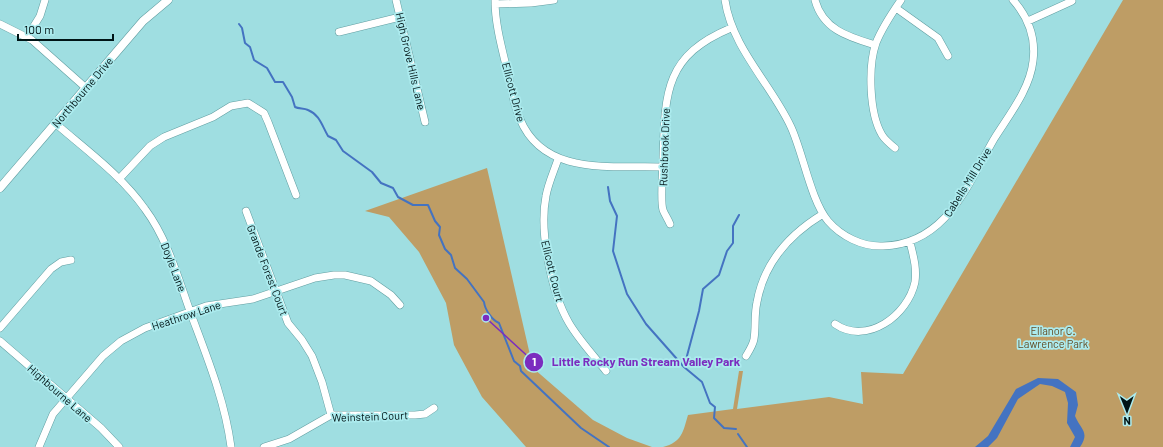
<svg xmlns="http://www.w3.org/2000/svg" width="1163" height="447" font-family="Barlow,sans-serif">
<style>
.green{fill:#be9d65}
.water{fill:#4473c1}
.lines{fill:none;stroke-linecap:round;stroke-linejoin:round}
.stream{stroke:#4473c1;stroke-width:2}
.minor-casing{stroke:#619ea1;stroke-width:8}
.tertiary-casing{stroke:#619ea1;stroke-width:9}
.minor{stroke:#fff;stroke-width:7}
.tertiary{stroke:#fff;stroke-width:8}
.labels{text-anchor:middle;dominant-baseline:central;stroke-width:3.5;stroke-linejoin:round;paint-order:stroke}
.street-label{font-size:11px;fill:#001416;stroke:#acebee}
.park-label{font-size:11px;fill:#634c24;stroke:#acebee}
.leader{fill:none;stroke:#7b2cbf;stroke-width:1.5}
.callout-dot{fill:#7b2cbf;stroke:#acebee;stroke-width:1.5}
.mark-label{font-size:12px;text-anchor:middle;font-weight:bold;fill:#fff}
.callout-label{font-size:12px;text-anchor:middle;font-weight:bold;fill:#7b2cbf;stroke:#acebee;stroke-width:3.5;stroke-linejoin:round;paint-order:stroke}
</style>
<rect width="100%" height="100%" fill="#9fdee1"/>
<path class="green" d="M1123 0H1163V447H663C682 442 683 432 688 415L733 409 739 371H743L737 409 829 397 863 404 861 372 903 374Z
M487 168 533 368 593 420 627 438 652 447H526L482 397 454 345 446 303 419 252 389 217 365 211Z"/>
<path class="water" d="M1038 378 1058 379 1076 392 1078 405 1075 416C1081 430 1090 432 1080 447H1070L1075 437 1067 423 1068 403 1065 392 1052 386 1040 384 1018 399 997 438 988 447H975L988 436 1016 389Z"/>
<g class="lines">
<path class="stream" d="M239 24 242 28 245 43 250 47 254 60 267 68 275 82H283L292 97 295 107C299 109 304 108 308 110 320 115 322 126 328 136L336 140 343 151 372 172 381 183 393 188 398 197 413 205H428L435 221 440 227 439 235 445 249 451 255 455 268 467 279 484 302C485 310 492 320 499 323L514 361 520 366 521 371 581 428 609 447
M608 187 610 201 617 216 613 251 627 294 646 324 684 367 702 382 710 403 715 407 714 418 724 428 736 429
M684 367 699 311 703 289 719 275 727 251 733 243V226L739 215
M738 434 747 447"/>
<defs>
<path id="minor" d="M396 0 425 122
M495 0C495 26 503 52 509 78 512 92 514 106 520 119 544 177 612 165 663 167
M725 0C732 48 771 84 791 127 803 153 811 201 828 221 841 236 862 247 883 246 946 244 967 186 994 139 1009 115 1030 89 1033 61 1036 38 1028 17 1013 0
M815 0C823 30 849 37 875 45
M495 4 531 3 554 0
M896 8 938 38 948 56
M1028 21 1072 1
M0 24 32 40 86 88
M339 32 400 17
M27 37 40 16 45 0
M55 123C86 150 121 175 145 209 168 240 178 278 191 314 207 357 225 401 231 447
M895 148C890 144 885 140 882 135 869 113 868 66 876 43 882 28 892 13 901 0
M558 159C554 171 548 184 546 196 539 231 551 292 569 323 579 340 594 356 606 371
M119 179 150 146 164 137 213 117 231 106 248 103 264 113 268 122 296 195
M246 211 288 323 302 340 312 356 322 382 331 415
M670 224C668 219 665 215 663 210 660 200 663 171 663 159 665 93 664 56 731 28
M835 324C867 346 908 315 915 282 917 267 913 255 910 242
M0 328 51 269 61 262 71 260
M0 341 101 428 119 447
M746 356C749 351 753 345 754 339 756 327 754 315 757 302 764 263 790 234 823 214
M39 447 53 414 103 356 121 341 145 328 206 306 253 299 315 278 334 275H345L371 281 391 295 400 305
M264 447 289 439 331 415H415L425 414 434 408"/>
<path id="tertiary" d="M0 188 143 21 168 0"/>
</defs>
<use href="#minor" class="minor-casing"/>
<use href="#tertiary" class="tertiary-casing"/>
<use href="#minor" class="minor"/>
<use href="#tertiary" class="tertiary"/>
</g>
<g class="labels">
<g class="street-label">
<text transform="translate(411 61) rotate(77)">High Grove Hills Lane</text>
<text transform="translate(82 92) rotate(-50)">Northbourne Drive</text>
<text transform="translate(514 92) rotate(75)">Ellicott Drive</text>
<text transform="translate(664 147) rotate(-88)">Rushbrook Drive</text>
<text transform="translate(967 182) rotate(-58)">Cabells Mill Drive</text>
<text transform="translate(174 267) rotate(69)">Doyle Lane</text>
<text transform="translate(268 270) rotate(69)">Grande Forest Court</text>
<text transform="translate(553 271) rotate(76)">Ellicott Court</text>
<text transform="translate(186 315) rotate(-18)">Heathrow Lane</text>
<text transform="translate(60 393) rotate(41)">Highbourne Lane</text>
<text transform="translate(370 416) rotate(-2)">Weinstein Court</text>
</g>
<g class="park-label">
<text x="1053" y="330">Ellanor C.<tspan x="1053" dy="13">Lawrence Park</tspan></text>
</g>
</g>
<path class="leader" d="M486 318L534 362"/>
<g class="callout-dot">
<circle cx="486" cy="318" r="4"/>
<circle cx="534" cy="362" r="10"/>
</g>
<g class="mark-label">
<text x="534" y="366">1</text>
</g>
<g class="callout-label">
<text x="646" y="366">Little Rocky Run Stream Valley Park</text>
</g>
<g transform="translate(1127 411) rotate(179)" stroke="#acebee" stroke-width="3" paint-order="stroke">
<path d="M0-3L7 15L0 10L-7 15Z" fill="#001416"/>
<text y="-6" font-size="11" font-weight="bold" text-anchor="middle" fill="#001416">N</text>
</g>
<path d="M18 34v6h95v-6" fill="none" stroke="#001416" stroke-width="2"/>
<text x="24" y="34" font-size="12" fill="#001416" stroke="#acebee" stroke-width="3" paint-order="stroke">100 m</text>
</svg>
